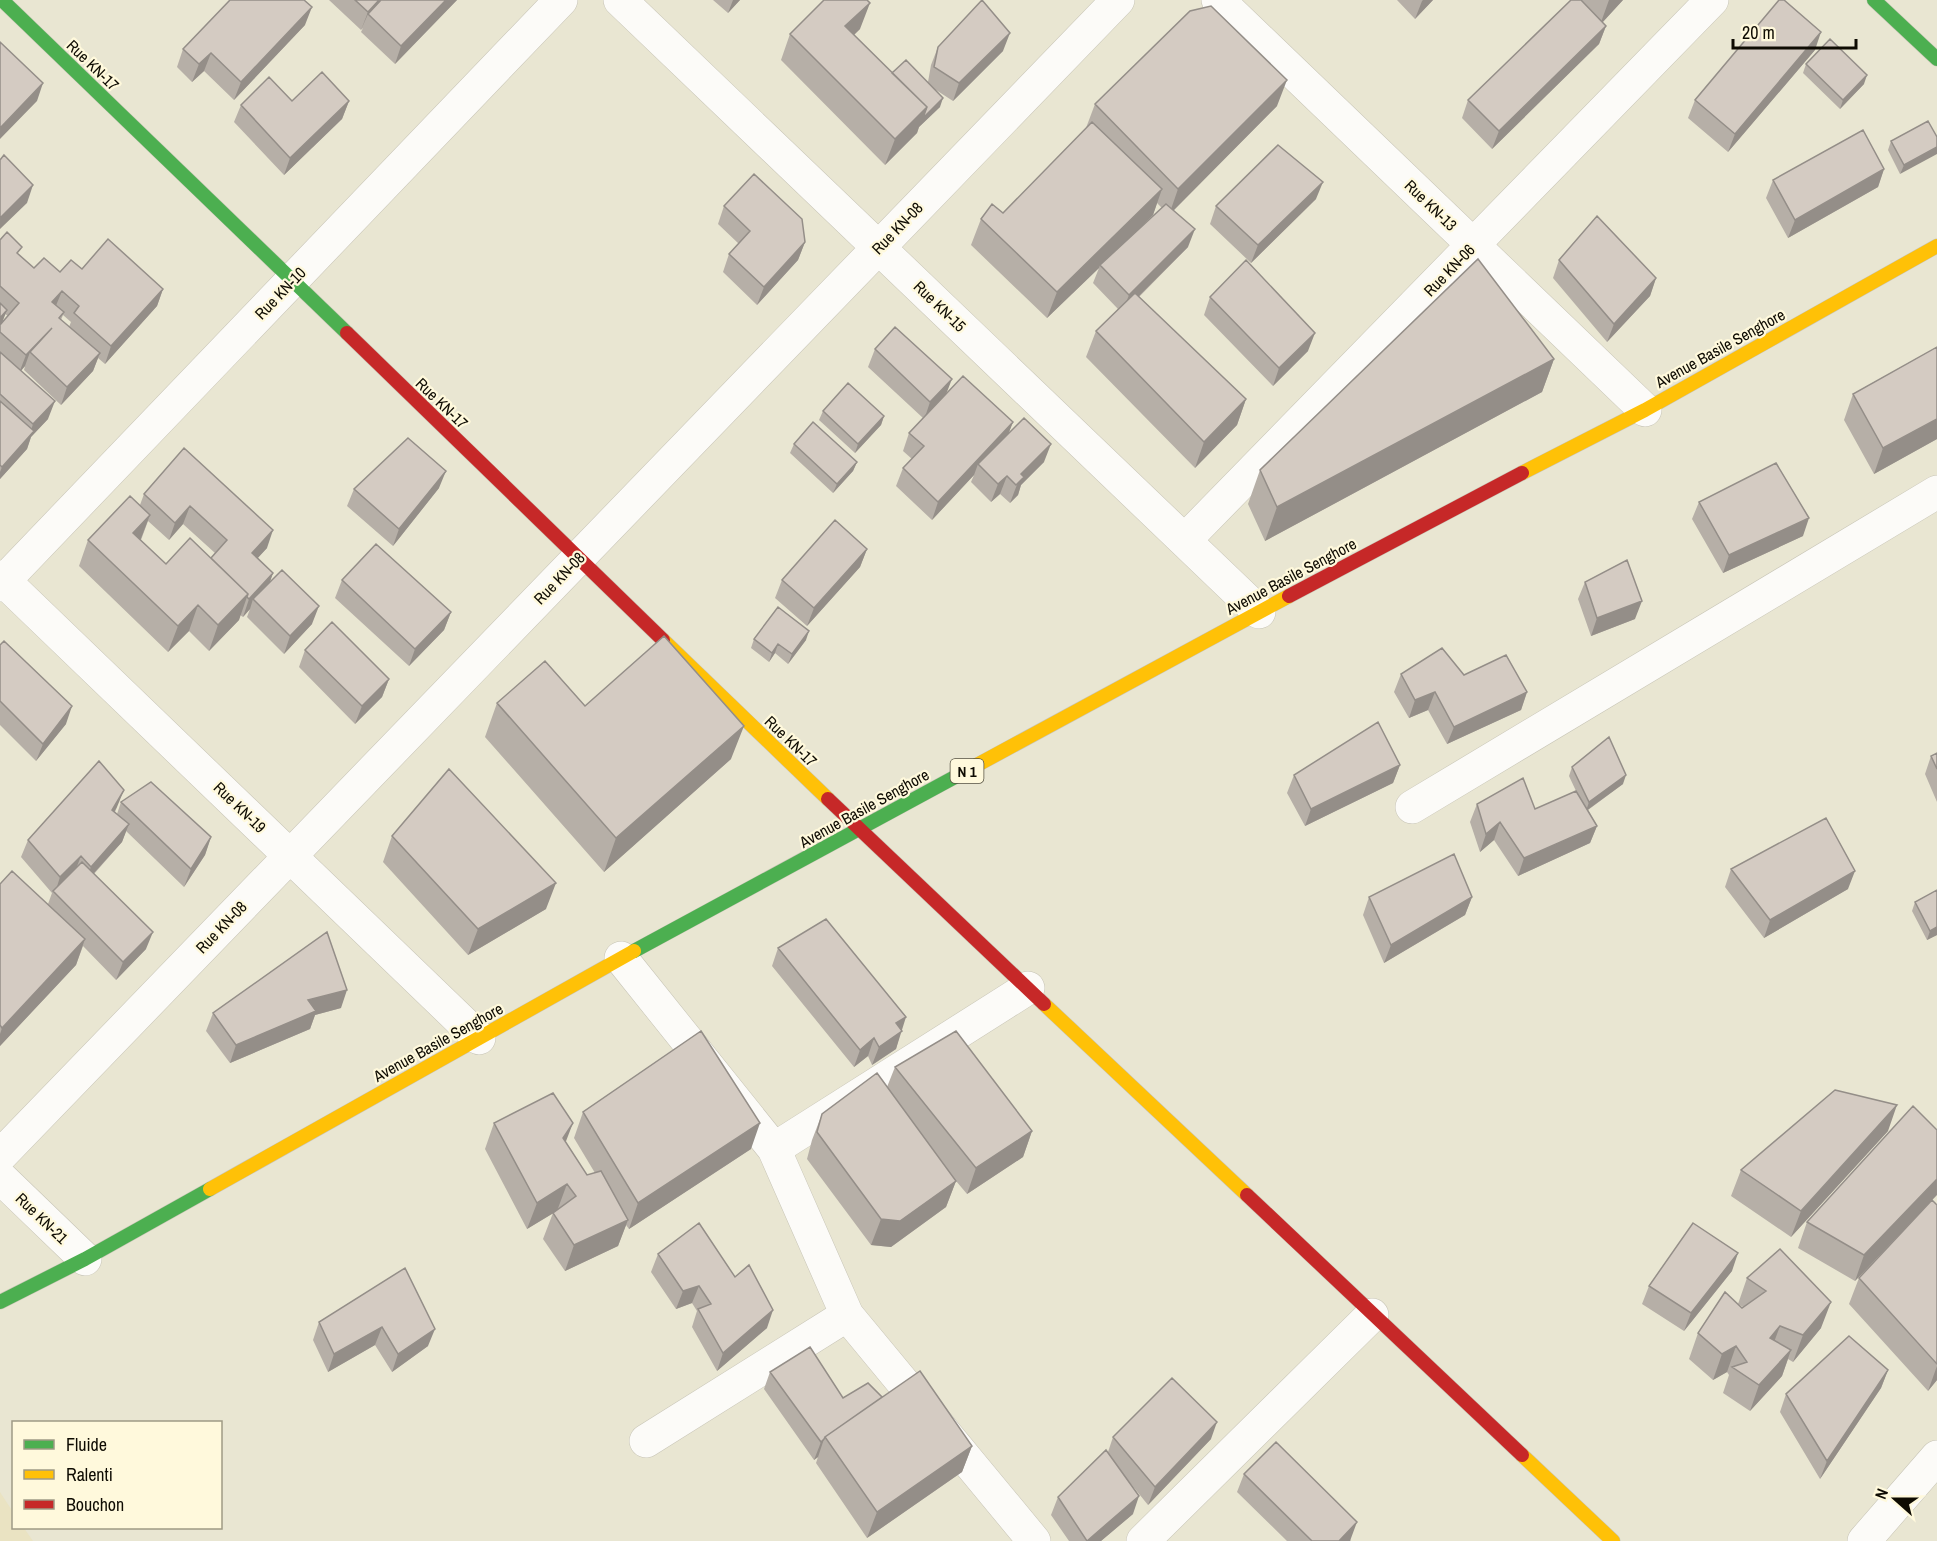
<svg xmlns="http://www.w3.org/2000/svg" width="1937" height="1541" font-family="'Archivo Narrow',sans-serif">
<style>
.built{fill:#eae3c2}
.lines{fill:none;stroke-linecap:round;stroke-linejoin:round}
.street-casing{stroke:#c7c4b6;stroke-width:34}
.fast-casing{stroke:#c7c4b6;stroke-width:15}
.slow-casing{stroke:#c7c4b6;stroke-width:15}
.jam-casing{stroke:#c7c4b6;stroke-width:15}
.street{stroke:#fcfbf8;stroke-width:33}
.fast{stroke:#4caf50;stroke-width:14}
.slow{stroke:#ffc107;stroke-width:14}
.jam{stroke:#c62828;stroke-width:14}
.wall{fill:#b6afa7;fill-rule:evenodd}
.shaded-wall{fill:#948e88}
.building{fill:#d4cbc2;stroke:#948e88;stroke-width:1.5}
.labels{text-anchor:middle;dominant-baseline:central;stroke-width:4.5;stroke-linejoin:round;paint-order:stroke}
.shield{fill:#fff9dc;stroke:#565243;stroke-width:1.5}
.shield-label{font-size:15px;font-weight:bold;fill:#0e0b02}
.street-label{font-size:16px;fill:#0e0b02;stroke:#fff9dc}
</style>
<rect width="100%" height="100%" fill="#e9e6d2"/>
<path class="built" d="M0 1492 13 1512 14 1528H24L33 1541H0Z"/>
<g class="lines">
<defs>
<path id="street" d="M620 0 1259 612
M1218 0 1645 410
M1185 540 1712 0
M0 577 479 1038
M0 585 561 0
M1412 807 1937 492
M621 958 774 1149 847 1315 1034 1541
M774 1149 1028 988
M0 1156 1118 0
M0 1177 85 1259
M646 1441 847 1315
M1143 1541 1372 1315
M1864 1541 1937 1457"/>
<path id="fast" d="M2 0 347 333
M1874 0 1937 59
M634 951 977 765
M0 1302 85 1259 210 1189"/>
<path id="slow" d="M1522 473 1645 410 1937 246
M663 640 828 799
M977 765 1289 596
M1044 1004 1247 1195
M210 1189 634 951
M1522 1455 1613 1541"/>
<path id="jam" d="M347 333 663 640
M1289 596 1522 473
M828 799 1044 1004
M1247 1195 1522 1455"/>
</defs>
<use href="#street" class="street-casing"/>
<use href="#fast" class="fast-casing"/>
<use href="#slow" class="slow-casing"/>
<use href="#jam" class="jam-casing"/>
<use href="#street" class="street"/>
<use href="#fast" class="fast"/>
<use href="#slow" class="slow"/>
<use href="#jam" class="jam"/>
</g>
<path class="wall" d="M329 0H457L395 64 361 32 363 28 361 30Z
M713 0H740L728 13Z
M1397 0H1433L1415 19Z
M1571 0H1623L1602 23 1606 26 1599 44 1492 149 1462 118 1468 100Z
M305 25 234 100 204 71 192 82 177 67 183 49Z
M860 29 854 35 892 73 928 82 931 65 938 47 1003 51 953 101 936 90 940 107 919 127 917 133 885 165 781 60 790 34Z
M1815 50 1728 152 1688 118 1695 100Z
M1806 64 1864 84 1840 109 1803 73Z
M292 101H349L342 119 284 175 234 122 241 105Z
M1095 104 1277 106 1173 211 1188 247 1139 297 1246 399 1237 425 1195 468 1086 357 1096 331 1118 309 1093 283 1099 268 1047 318 971 245 981 219 1003 213 1086 128ZM1157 203 1162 208 1125 242 1153 215Z
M1928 121 1900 174 1888 150 1891 141Z
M1884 169 1878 187 1788 238 1766 198 1773 180Z
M1316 199 1251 263 1210 224 1216 206Z
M724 206 805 242 798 260 757 305 723 272 729 254 739 244 718 224Z
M0 240 34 268 60 272 82 269 163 289 157 306 105 364 98 358 93 371 61 405 24 370 25 366 21 371 48 419 31 437 27 449 0 479ZM5 314 8 316 2 322ZM63 315 71 322 69 327 61 320Z
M1559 260 1656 278 1650 296 1607 342 1553 278Z
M1210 297 1308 351 1273 386 1204 315Z
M1937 347V439L1874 474 1844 420 1853 394Z
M875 349 946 393 1013 422 1008 434 1044 462 1021 485 1018 495 1010 503 1000 494 991 502 971 482 974 475 932 520 896 486 903 468 912 459 903 451 909 433 923 418 868 367Z
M1554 359 1542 392 1265 541 1248 504 1260 470Z
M823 411 884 416 881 425 855 453 819 420Z
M794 444 857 462 853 471 833 493 790 453Z
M184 448 267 548 257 558 273 573 269 583 312 624 284 654 247 617 250 609 243 617 240 615 239 620 209 651 189 631 168 652 79 566 88 540 140 505 144 494ZM148 521 169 540 183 524 215 553 211 558 166 564 141 540Z
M439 488 393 546 347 506 354 489Z
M1699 502 1803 536 1723 573 1692 519Z
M867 549 860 567 807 626 775 598 782 580Z
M342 580 451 612 444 630 409 666 335 598Z
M1585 582 1635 619 1591 636 1578 599Z
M754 639 806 640 788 664 775 653 769 662 751 648Z
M0 645 66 724 36 761 0 725Z
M305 650 389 679 382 697 355 724 299 667Z
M1401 674 1527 692 1521 710 1447 744 1428 710 1409 718 1394 692Z
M497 703 585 706 731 759 604 872 485 737Z
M1937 753V802L1925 774 1931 756Z
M1400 765 1393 783 1305 826 1287 793 1294 775Z
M1572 767 1623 784 1588 810 1597 826 1590 843 1518 876 1494 840 1480 852 1470 822 1477 804 1535 809 1576 791 1569 776Z
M121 802 211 837 205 855 184 887 126 831 122 842 94 874 146 949 116 980 83 946 76 965 0 1046V884L48 904 52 893 21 857 28 840 117 807 115 812 117 814Z
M392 836 546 909 468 955 383 862Z
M1731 869 1848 889 1764 938 1725 887Z
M1937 890V935L1927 940 1912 911 1915 902Z
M1369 897H1472L1465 915 1384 963 1363 915Z
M778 948 901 1030 896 1049 872 1065 868 1056 854 1067 772 966Z
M341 1008 315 1015 310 1029 230 1063 206 1031 213 1013Z
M895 1067 1032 1131 1023 1157 967 1194 951 1175 956 1181 946 1207 891 1247 871 1245 807 1159 812 1140 822 1114 887 1087Z
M583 1112 751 1149 629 1229 626 1225 618 1246 565 1271 543 1239 553 1213 527 1229 485 1149 494 1123 566 1143 587 1175 595 1173 574 1138Z
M1888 1131 1791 1237 1731 1196 1741 1170Z
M1932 1200 1937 1205V1380L1928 1391 1849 1304 1859 1278 1924 1208 1855 1281 1798 1248 1807 1222Z
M658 1254 735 1277 767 1328 717 1371 692 1327 697 1311 692 1303 676 1309 651 1272Z
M405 1268 428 1346 392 1372 375 1345 328 1372 313 1340 319 1322Z
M1732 1271 1684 1331 1642 1304 1649 1286Z
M1747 1278 1821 1328 1793 1362 1788 1359 1782 1376 1750 1411 1723 1393 1729 1375 1727 1372 1713 1380 1689 1359 1698 1333 1743 1307 1738 1304Z
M1888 1370 1881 1388 1820 1479 1780 1412 1786 1394Z
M770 1372 843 1398 882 1397 972 1446 962 1472 867 1538 816 1463 818 1457 814 1460 764 1389Z
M1113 1437 1211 1439 1148 1505 1127 1479 1133 1514 1101 1541H1069L1051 1515 1058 1497 1108 1452Z
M1244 1474 1351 1540 1350 1541H1287L1237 1492Z"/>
<path class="shaded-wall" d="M379 0H388L368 14 361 30 368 12Z
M446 0H457L395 64 401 46Z
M733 0H740L728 13Z
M1423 0H1433L1415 19 1422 1Z
M1609 0H1623L1600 25Z
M870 3 860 29 836 52 845 26Z
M312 7 305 25 234 100 241 82Z
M1606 26 1599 44 1492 149 1499 131Z
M1821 32 1815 50 1728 152 1735 134Z
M1010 33 1003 51 953 101 959 83Z
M211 53 204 71 192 82 199 64Z
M1867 75 1864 84 1840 109 1843 100Z
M1287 80 1277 106 1169 215 1178 189Z
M43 83 37 101 0 139V128Z
M943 98 940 107 919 127 917 133 885 165 895 139 927 107Z
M349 101 342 119 284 175 290 158Z
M1937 147V154L1900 174 1904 165Z
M1884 169 1878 187 1788 238 1795 220Z
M1323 182 1316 199 1251 263 1258 245Z
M33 185 27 203 0 229V218Z
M1162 189 1153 215 1101 266 1100 265 1099 268 1047 318 1057 292Z
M1195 229 1188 247 1122 313 1129 295Z
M805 242 798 260 757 305 764 287Z
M1656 278 1650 296 1607 342 1614 324Z
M163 289 157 306 105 364 111 346Z
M62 291 55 308 52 302Z
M7 310 0 328V318Z
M52 328 30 352 25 366 19 373 26 355Z
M1315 333 1308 351 1273 386 1279 368Z
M100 353 93 371 61 405 67 387Z
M1554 359 1542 392 1265 541 1277 507Z
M952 379 945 397 924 420 930 402Z
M1246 399 1237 425 1195 468 1204 442Z
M55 401 48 419 31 437 27 449 0 479V472L2 467 29 437 33 424Z
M884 416 881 425 855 453 858 444Z
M1937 419V439L1874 474 1883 448Z
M1013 422 1006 440 978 464 974 475 932 520 938 502Z
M1051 444 1044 462 1021 485 1018 495 1010 503 1021 474Z
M857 462 853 471 833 493 837 484Z
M446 471 439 488 393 546 399 529Z
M1007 476 1000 494 991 502 998 484Z
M190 506 183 524 169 540 175 523Z
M150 515 140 541 133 533Z
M1809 518 1803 536 1723 573 1729 555Z
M273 530 267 548 246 571 252 553Z
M867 549 860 567 807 626 814 608Z
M273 573 267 591 253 599 250 609 243 617 249 599Z
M248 594 239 620 209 651 218 625Z
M1642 601 1635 619 1591 636 1597 618Z
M198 605 189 631 168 652 178 626Z
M319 606 312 624 284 654 290 636Z
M451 612 444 630 409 666 415 649Z
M809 631 806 640 788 664 792 654Z
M778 644 775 653 769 662 772 653Z
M389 679 382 697 355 724 362 706Z
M1435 692 1428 710 1409 718 1415 700Z
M1527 692 1521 710 1447 744 1454 727Z
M72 706 66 724 36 761 43 744Z
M744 726 731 759 604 872 616 838Z
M1400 765 1393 783 1305 826 1311 809Z
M1626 775 1623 784 1586 811 1589 802Z
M124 790 117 807 105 827 112 810Z
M1500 822 1494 840 1480 852 1486 834Z
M129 824 122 842 84 884 91 867Z
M1597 826 1590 843 1518 876 1524 858Z
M211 837 205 855 184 887 191 869Z
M81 856 74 874 55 893 60 877Z
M1855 871 1848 889 1764 938 1770 920Z
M556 883 546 909 468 955 478 929Z
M1472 897 1465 915 1384 963 1391 945Z
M1937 927V935L1927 940 1930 931Z
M153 932 146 949 116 980 123 962Z
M85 939 76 965 0 1046V1034L2 1028Z
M347 990 341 1008 315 1015 310 1029 230 1063 236 1045 308 1000Z
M906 1017 896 1049 872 1065 879 1047 896 1023Z
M874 1038 868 1056 854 1067 860 1050Z
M1897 1105 1888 1131 1791 1237 1801 1211Z
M573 1123 563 1149V1138Z
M760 1123 751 1149 629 1229 638 1203Z
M1032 1131 1023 1157 967 1194 976 1168Z
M1937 1179V1195L1855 1281 1864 1255Z
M956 1181 946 1207 891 1247 871 1245 881 1219Z
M567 1184 557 1211 527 1229 537 1203Z
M628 1220 618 1246 565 1271 574 1245Z
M1738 1253 1732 1271 1684 1331 1691 1313Z
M699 1286 692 1303 676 1309 683 1291Z
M1831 1302 1821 1328 1793 1362 1803 1335Z
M773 1310 767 1328 717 1371 723 1353Z
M1780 1326 1770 1353V1338Z
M382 1327 375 1345 328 1372 334 1354Z
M435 1329 428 1346 392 1372 398 1354Z
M1736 1346 1727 1372 1713 1380 1722 1354Z
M1791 1350 1782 1376 1750 1411 1759 1385Z
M1937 1366V1380L1928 1391Z
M1888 1370 1881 1388 1820 1479 1827 1461Z
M1217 1422 1211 1439 1148 1505 1155 1487Z
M824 1439 818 1457 814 1460 821 1442Z
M972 1446 962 1472 867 1538 877 1512Z
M1139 1496 1133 1514 1101 1541H1087Z
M1357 1522 1350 1541H1339Z"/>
<path class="building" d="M230 0H304L312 7 241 82 211 53 199 64 183 49Z
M355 0H379L368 12Z
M381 0H446L401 46 368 14Z
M824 0H867L870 3 845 26 927 107 895 139 790 34Z
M982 0 1010 33 959 83 934 67 938 47Z
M1571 0H1581L1606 26 1499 131 1468 100Z
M1779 0H1784L1821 32 1735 134 1695 100Z
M1211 6 1287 80 1178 189 1095 104 1190 11Z
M1830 39 1867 75 1843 100 1806 64Z
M0 42 43 83 0 128Z
M906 60 943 98 923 118 927 107 892 73Z
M322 72 349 101 290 158 241 105 269 77 292 101Z
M1928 121 1937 137V147L1904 165 1891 141Z
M1092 122 1162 189 1057 292 981 219 992 204 1003 213Z
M1863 130 1884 169 1795 220 1773 180Z
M1278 145 1323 182 1258 245 1216 206Z
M4 155 33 185 0 218V160Z
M754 174 802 219 805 242 764 287 729 254 750 231 724 206Z
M1166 204 1195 229 1129 295 1100 265Z
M1597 216 1656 278 1614 324 1559 260Z
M7 232 22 247 17 253 34 268 44 258 60 272 71 260 82 269 108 239 163 289 111 346 74 313 79 306 62 291 52 302 64 312 59 318 100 353 67 387 30 352 52 328 26 355 0 332V325L19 303 0 286V240Z
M1478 259 1554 359 1277 507 1260 470Z
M1246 260 1315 333 1279 368 1210 297Z
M1135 293 1246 399 1204 442 1096 331Z
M0 303 7 310 0 318Z
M895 327 952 379 930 402 875 349Z
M1937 347V419L1883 448 1853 394Z
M0 352 55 401 33 424 0 394Z
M963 376 1013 422 938 502 903 468 924 446 909 433Z
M848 383 884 416 858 444 823 411Z
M0 401 34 431 2 467 0 465Z
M1024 418 1051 444 1021 474 1024 477 1016 485 1007 476 998 484 978 464Z
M813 422 857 462 837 484 794 444Z
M408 438 446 471 399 529 354 489Z
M184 448 273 530 252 553 273 573 249 599 247 597 248 594 211 558 227 540 190 506 175 523 144 494Z
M1776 463 1809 518 1729 555 1699 502Z
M130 496 150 515 133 533 166 564 190 538 248 594 218 625 198 605 178 626 88 540Z
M835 520 867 549 814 608 782 580Z
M376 544 451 612 415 649 342 580Z
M1627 560 1642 601 1597 618 1585 582Z
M282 570 319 606 290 636 253 599Z
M778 607 809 631 792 654 778 644 772 653 754 639Z
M332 622 389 679 362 706 305 650Z
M664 636 744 726 616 838 497 703 545 661 585 706Z
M4 641 72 706 43 744 0 701V645Z
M1442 648 1464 675 1506 655 1527 692 1454 727 1435 692 1415 700 1401 674Z
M1378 722 1400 765 1311 809 1294 775Z
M1609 737 1626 775 1589 802 1572 767Z
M1937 753V769L1931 756Z
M99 761 124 790 112 810 129 824 91 867 81 856 60 877 28 840Z
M449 769 556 883 478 929 392 836Z
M1523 778 1535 809 1576 791 1597 826 1524 858 1500 822 1486 834 1477 804Z
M151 782 211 837 191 869 121 802Z
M1826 818 1855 871 1770 920 1731 869Z
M1454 854 1472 897 1391 945 1369 897Z
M82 862 153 932 123 962 53 891Z
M12 871 85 939 2 1028 0 1025V884Z
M1937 890V927L1930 931 1915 902Z
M826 919 906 1017 896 1023 902 1031 879 1047 874 1038 860 1050 778 948Z
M327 932 347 990 308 1000 316 1011 236 1045 213 1013Z
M701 1031 760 1123 638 1203 583 1112Z
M956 1031 1032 1131 976 1168 895 1067Z
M877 1073 956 1181 900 1221 881 1219 817 1132 822 1114Z
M1835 1090 1897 1105 1801 1211 1741 1170Z
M553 1093 573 1123 563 1138 587 1175 601 1171 628 1220 574 1245 553 1213 576 1196 567 1184 537 1203 494 1123Z
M1913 1106 1937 1130V1179L1864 1255 1807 1222Z
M1932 1200 1937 1205V1364L1859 1278Z
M699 1223 735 1277 749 1265 773 1310 723 1353 698 1309 711 1304 699 1286 683 1291 658 1254Z
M1693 1223 1738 1253 1691 1313 1649 1286Z
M1780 1249 1831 1302 1803 1335 1780 1326 1770 1338 1791 1350 1759 1385 1732 1367 1747 1362 1736 1346 1722 1354 1698 1333 1725 1292 1742 1308 1766 1291 1747 1278Z
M405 1268 435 1329 398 1354 382 1327 334 1354 319 1322Z
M1849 1336 1888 1370 1827 1461 1786 1394Z
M810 1347 843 1398 868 1383 882 1397 825 1437 824 1439 821 1442 770 1372Z
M920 1371 972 1446 877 1512 825 1437Z
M1172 1378 1217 1422 1155 1487 1113 1437Z
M1276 1442 1357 1522 1339 1541H1312L1244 1474Z
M1106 1450 1139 1496 1087 1541 1058 1497Z"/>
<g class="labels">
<rect class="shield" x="950.5" y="759" width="33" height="24" rx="4.5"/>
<g class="shield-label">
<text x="967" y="771">N 1</text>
</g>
<g class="street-label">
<text transform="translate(93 65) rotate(44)">Rue KN-17</text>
<text transform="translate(1431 205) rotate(44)">Rue KN-13</text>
<text transform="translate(897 228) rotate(-46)">Rue KN-08</text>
<text transform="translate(1449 270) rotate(-46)">Rue KN-06</text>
<text transform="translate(280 293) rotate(-46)">Rue KN-10</text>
<text transform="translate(940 306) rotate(44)">Rue KN-15</text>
<text transform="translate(1720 348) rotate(-29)">Avenue Basile Senghore</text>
<text transform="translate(442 403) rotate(44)">Rue KN-17</text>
<text transform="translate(1291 576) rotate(-28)">Avenue Basile Senghore</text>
<text transform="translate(559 578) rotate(-46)">Rue KN-08</text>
<text transform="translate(791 741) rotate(44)">Rue KN-17</text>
<text transform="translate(240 807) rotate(44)">Rue KN-19</text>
<text transform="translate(864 808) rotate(-29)">Avenue Basile Senghore</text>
<text transform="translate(221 927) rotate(-46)">Rue KN-08</text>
<text transform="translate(438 1042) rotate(-29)">Avenue Basile Senghore</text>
<text transform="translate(42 1218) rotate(44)">Rue KN-21</text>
</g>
</g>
<rect x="12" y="1421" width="210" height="108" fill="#fff9dc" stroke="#9f9a85" stroke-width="1.5"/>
<rect x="24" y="1440" width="30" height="9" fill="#4caf50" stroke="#9f9a85" stroke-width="1.5"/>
<text x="66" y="1451" font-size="18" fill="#0e0b02">Fluide</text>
<rect x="24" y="1470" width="30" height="9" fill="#ffc107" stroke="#9f9a85" stroke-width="1.5"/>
<text x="66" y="1481" font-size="18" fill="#0e0b02">Ralenti</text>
<rect x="24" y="1500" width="30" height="9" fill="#c62828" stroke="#9f9a85" stroke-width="1.5"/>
<text x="66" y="1511" font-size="18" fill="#0e0b02">Bouchon</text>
<g transform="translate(1895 1499) rotate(291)" stroke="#fff9dc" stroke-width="4.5" paint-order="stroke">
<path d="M0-4.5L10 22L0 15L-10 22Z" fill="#0e0b02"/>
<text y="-9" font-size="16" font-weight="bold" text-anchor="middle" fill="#0e0b02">N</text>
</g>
<path d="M1733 39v9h123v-9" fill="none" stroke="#0e0b02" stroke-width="3"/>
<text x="1742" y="39" font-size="18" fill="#0e0b02" stroke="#fff9dc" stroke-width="4.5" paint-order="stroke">20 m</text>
</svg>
